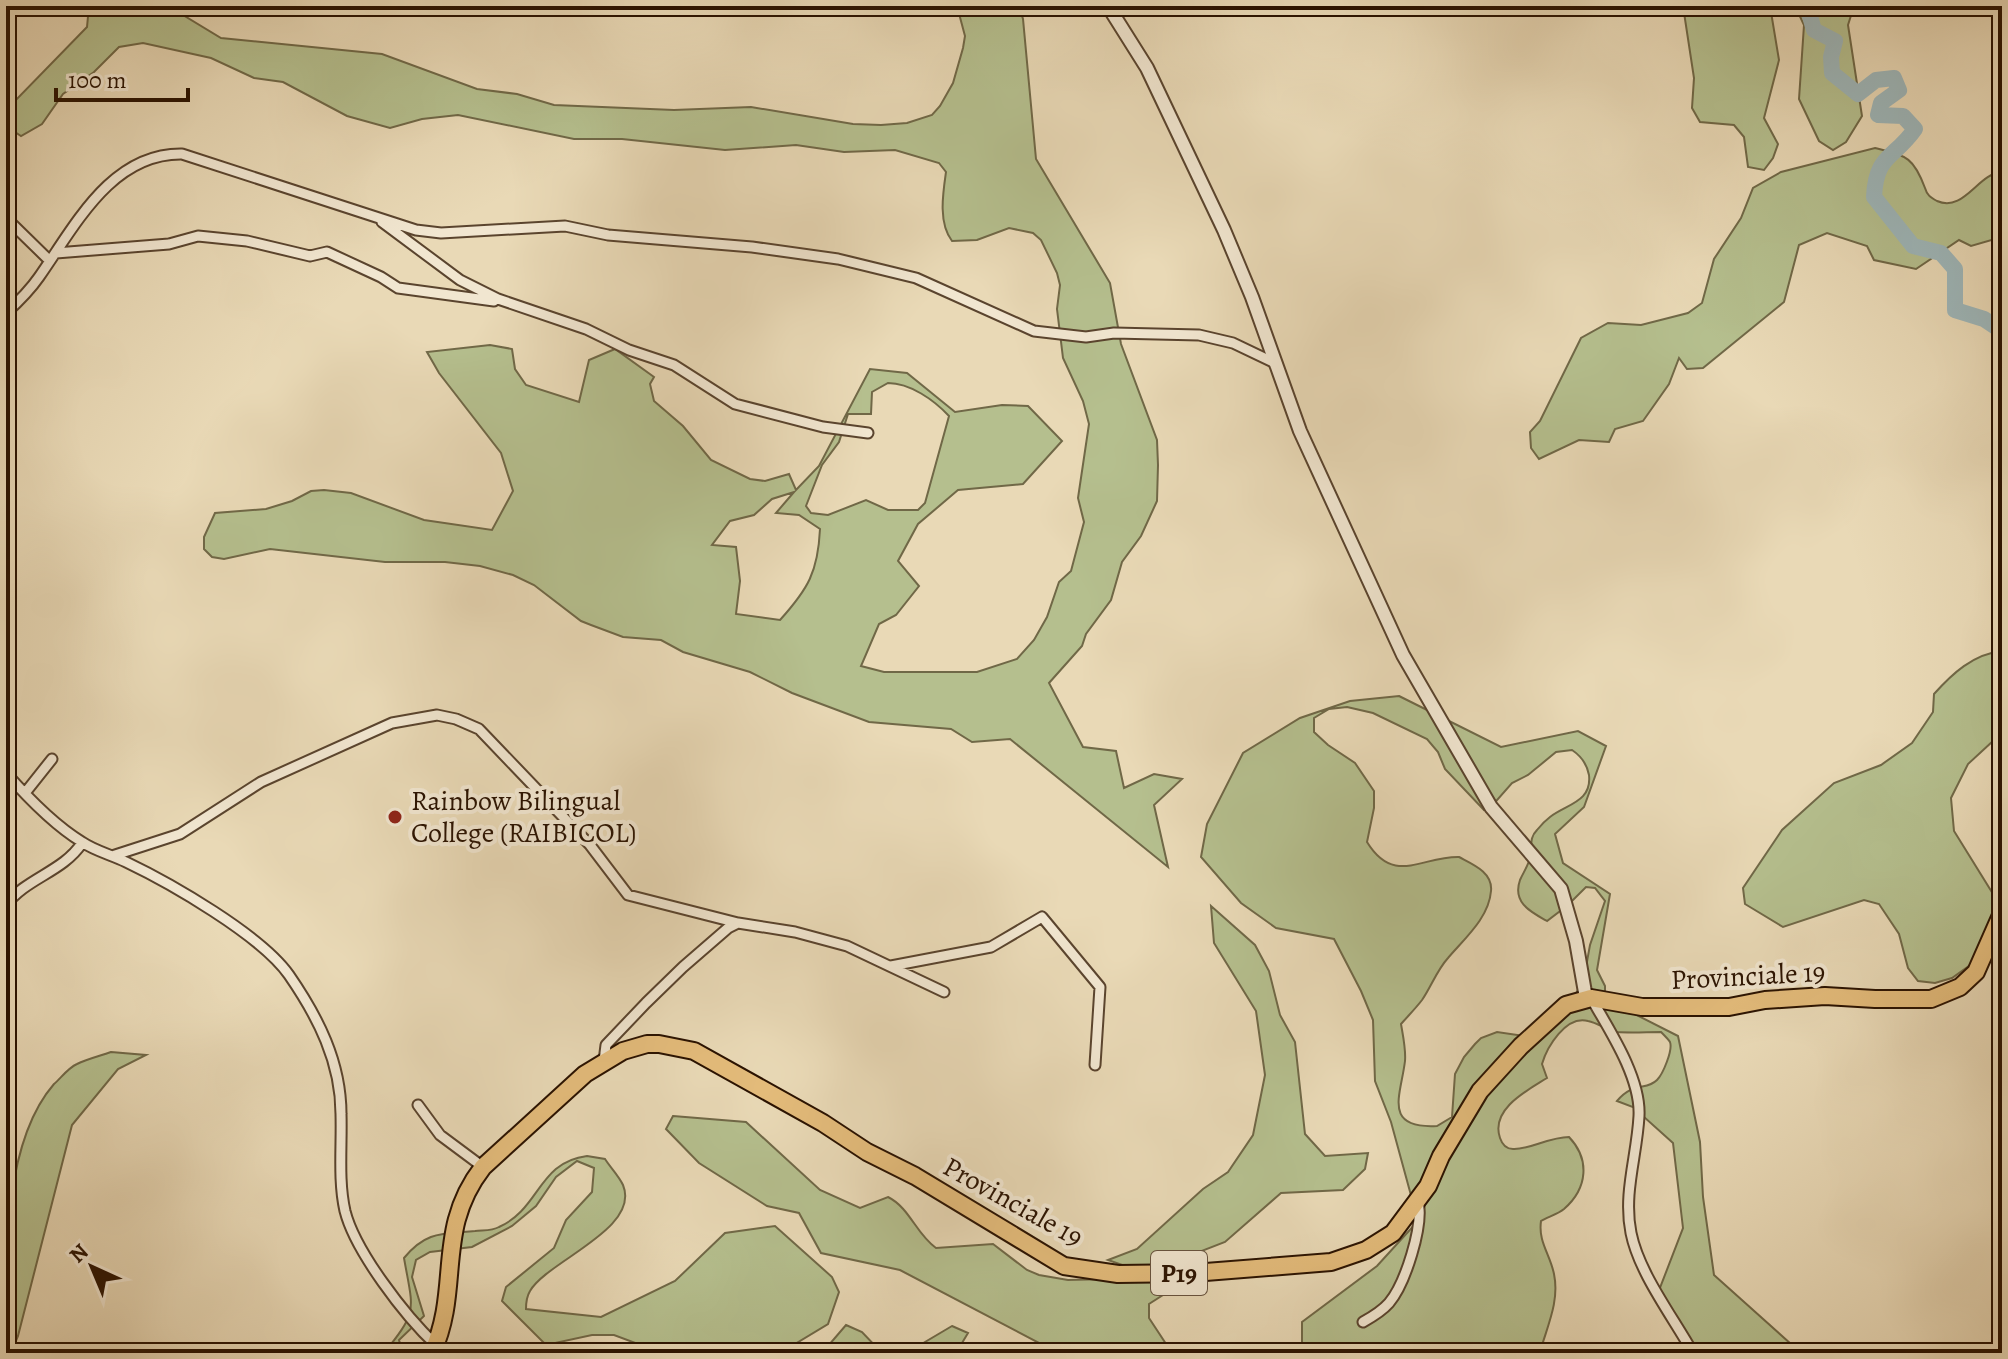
<svg xmlns="http://www.w3.org/2000/svg" width="2008" height="1359" font-family="Alegreya,serif">
<style>
.green{fill:#b5bf8e;stroke:#706847;stroke-width:2;fill-rule:evenodd}
.lines{fill:none;stroke-linecap:round;stroke-linejoin:round}
.river{stroke:#9eb7ba;stroke-width:16}
.minor-casing{stroke:#5a442e;stroke-width:13}
.tertiary-casing{stroke:#5a442e;stroke-width:16}
.primary-casing{stroke:#2a1200;stroke-width:20}
.minor{stroke:#f1e6d0;stroke-width:9}
.tertiary{stroke:#f1e6d0;stroke-width:12}
.primary{stroke:#e4bc7b;stroke-width:16}
.poi-dot{fill:#8f2418;stroke:#f1e6d0;stroke-width:3}
.labels{text-anchor:middle;dominant-baseline:central;stroke-width:8;stroke-linejoin:round;paint-order:stroke}
.shield{fill:#f1e6d0;stroke:#66523e;stroke-width:2}
.shield-label{font-size:26px;font-weight:bold;fill:#2a1200}
.poi-label{font-size:28px;fill:#2a1200;stroke:#f1e6d0;text-anchor:start}
.street-label{font-size:28px;fill:#2a1200;stroke:#f1e6d0}
</style>
<rect width="100%" height="100%" fill="#e9d9b6"/>
<filter id="stains"><feTurbulence type="fractalNoise" baseFrequency=".0025" numOctaves="4"/><feColorMatrix values="0 0 0 0 .2 0 0 0 0 .09 0 0 0 0 .02 0 0 0 .5 -.17"/></filter>
<radialGradient id="worn" r=".72"><stop offset=".6" stop-color="#630" stop-opacity="0"/><stop offset="1" stop-color="#630" stop-opacity=".3"/></radialGradient>
<path class="green" d="M89 6H168L221 38 382 54 477 89 517 94 554 105 674 110 751 107 853 124 881 125 907 123 932 115 940 106 953 83 963 48 965 36 957 6H1019L1023 19 1036 159 1110 283 1121 344 1157 440 1158 465 1157 501 1141 536 1122 562 1111 600 1086 634 1082 646 1049 683 1083 747 1116 751 1124 788 1154 774 1182 779 1154 805 1168 867 1010 739 972 742 951 729 869 722 792 693 750 672 683 652 661 640 623 637 591 625 581 621 534 585 513 575 480 566 445 562H385L270 549 224 559 212 557 204 549V537L215 513 266 509 292 501 311 491 324 490 351 493 424 520 492 530 513 491 501 453 439 373 427 352 490 345 512 349 515 369 526 385 579 402 589 360 615 349 654 377 650 384 654 401 683 426 711 460 750 479 765 481 789 474 796 490 819 466 870 369 907 373 955 412 1002 405 1028 406 1062 441 1023 484 958 490 918 524 898 561 919 586 896 615 879 624 861 666 884 672H977L1017 659 1034 640 1047 617 1059 582 1071 571 1084 522 1078 498 1089 424 1083 401 1063 358 1057 309 1060 285 1057 273 1041 240 1033 233 1009 228 977 240 952 241C938 223 943 193 946 172L939 163 895 150 844 152 796 145 725 150 622 139H574L458 115 422 119 390 128 347 116 283 82 254 78 211 58 143 43 119 47 94 72 63 94 42 124 21 136 12 130 9 107 87 27ZM888 383C910 383 934 400 949 416L925 503 918 510H888L866 500 828 515 811 513 806 506 822 465 839 442 848 414H871L872 392ZM794 492 776 513 799 515 820 529C818 572 808 589 780 620L736 614 740 581 736 547 712 545 730 521 754 515 772 499Z
M1683 6H1770L1779 60 1764 118 1778 144 1773 158 1764 170 1748 167 1744 137 1734 125 1700 122 1692 108 1694 78Z
M1795 6H1854L1848 25 1862 116 1846 142 1833 150 1819 141 1799 99 1804 25Z
M1875 148C1906 156 1913 156 1925 188 1927 195 1930 197 1937 201 1964 213 1978 173 2002 172V237L1971 246 1959 240 1916 269 1874 260 1867 246 1827 233 1799 245 1784 302 1703 368 1687 369 1679 358 1669 384 1643 421 1615 429 1609 442 1579 440 1539 459 1531 448 1530 432 1540 421 1581 338 1608 323 1641 325 1688 313 1702 303 1714 259 1741 218 1753 188 1781 172Z
M2002 651V739L1993 741 1968 764 1951 798 1954 831 1998 902 1993 934 1987 953 1952 978 1935 983 1918 981 1908 968 1899 934 1879 904 1864 900 1783 927 1745 904 1743 888 1782 830 1834 783 1881 765 1912 743 1933 712 1934 694C1952 674 1973 654 2002 651Z
M1399 696 1501 747 1578 731 1606 746 1584 807 1555 834 1563 863 1610 894 1597 970 1605 986V999L1678 1036 1700 1142 1703 1197 1714 1275 1801 1353H1686L1658 1293 1683 1228 1673 1143 1633 1107 1617 1101C1634 1081 1646 1091 1657 1080 1663 1074 1673 1050 1670 1042 1669 1040 1663 1034 1661 1032 1647 1032 1631 1033 1617 1032 1607 1030 1598 1023 1588 1021 1566 1015 1547 1047 1542 1064L1547 1078C1528 1090 1490 1109 1500 1138 1502 1144 1506 1149 1513 1149 1529 1150 1549 1137 1569 1137 1590 1159 1588 1188 1564 1209 1558 1214 1548 1217 1541 1221 1538 1242 1550 1254 1554 1274 1559 1298 1550 1320 1543 1342L1555 1352 1561 1353H1302V1322L1377 1266 1418 1221 1391 1122 1375 1081 1373 1020 1361 991 1334 939 1276 928 1241 903 1201 857 1207 824 1243 753 1300 718 1350 701ZM1347 707 1373 713 1427 739 1438 752 1445 769 1484 810 1491 807 1512 783 1528 775 1556 752 1572 750C1581 756 1587 764 1589 775 1592 802 1567 804 1550 817 1546 820 1541 825 1537 830 1528 839 1533 847 1530 858 1528 866 1523 873 1520 880 1512 903 1531 912 1547 921L1568 905 1586 887 1595 888 1605 901 1590 945 1584 978 1577 992 1552 1023 1524 1036 1497 1032 1481 1038 1475 1044 1464 1057 1455 1074 1452 1117 1437 1126C1382 1129 1401 1095 1405 1061 1406 1049 1403 1036 1401 1024 1408 1016 1416 1008 1422 1000 1431 987 1437 970 1448 958 1464 939 1489 918 1491 891 1493 872 1472 864 1459 857 1422 856 1394 886 1367 842L1374 808V791L1355 763 1328 745 1314 732V718L1329 709Z
M1211 906 1255 945 1269 971 1280 1015 1295 1042 1305 1134 1325 1156 1368 1153 1365 1169 1343 1190 1281 1193 1225 1242 1145 1273 1108 1260 1137 1249 1203 1189 1228 1172 1253 1135 1265 1075 1256 1011 1214 943Z
M111 1052 146 1055 118 1069 72 1125 18 1336 11 1353H6C6 1271 0 1146 54 1084 61 1078 68 1068 77 1064 87 1059 100 1056 111 1052Z
M673 1116 746 1122 820 1190 860 1208 888 1197C910 1208 916 1234 936 1248L993 1244 1027 1270 1039 1275 1068 1280 1191 1277 1149 1304V1318L1172 1353H1058L900 1270 821 1253 799 1213 767 1206 699 1163 666 1129Z
M587 1156 605 1159C610 1167 619 1176 623 1185 641 1229 547 1261 530 1291 527 1296 526 1303 526 1309L601 1317 675 1281 725 1233 775 1226 832 1277 839 1292 828 1324 780 1353H723L718 1346 700 1344 662 1353 614 1335H592L546 1345 502 1301 506 1287 554 1248 566 1220 592 1192 594 1168 577 1161 556 1177 536 1206 512 1226 472 1247 430 1252 416 1260 412 1277 424 1316 399 1340 403 1353H384C419 1310 413 1310 404 1258 426 1231 442 1234 475 1231 483 1230 492 1231 499 1227 540 1209 538 1162 587 1156Z
M846 1325 862 1332 882 1353H822Z
M952 1326 968 1333 956 1353H913L920 1345Z"/>
<g class="lines">
<path class="river" d="M1807 6 1814 30 1835 41 1831 57 1832 73 1858 94 1876 80 1894 78 1899 90 1881 103 1878 115 1903 116 1915 129C1894 159 1876 154 1874 197L1913 246 1941 253 1955 269V310L1984 319 2002 331"/>
<defs>
<path id="minor" d="M6 218 50 261
M382 222 460 280 498 299 586 329 629 350 674 365 735 404 823 427 868 433
M56 253 169 244 198 236 247 241 310 256 327 252 381 277 398 288 494 301
M6 313C18 302 30 290 39 277 75 226 111 153 182 154L416 230 441 233 565 226 608 235 752 247 838 259 916 278 1034 331 1086 337 1114 333 1199 335 1233 343 1277 364
M6 773C28 798 54 825 82 842 95 851 112 855 126 862 170 883 261 935 289 975 318 1017 341 1062 341 1114 342 1146 338 1180 345 1211 355 1251 405 1316 436 1345
M25 793 52 759
M112 856 180 834 261 782 392 723 437 715 456 719 479 729 590 845 628 895 738 923
M6 905C26 878 63 872 82 843
M891 966 991 947 1042 917 1100 987 1095 1065
M1591 998C1610 1031 1641 1078 1639 1116 1637 1156 1623 1193 1631 1233 1639 1273 1673 1317 1693 1353
M604 1061 606 1045 646 1003 683 967 728 928 738 923 795 932 847 946 944 992
M418 1105 440 1135 483 1167
M1363 1322C1372 1317 1382 1311 1389 1303 1405 1284 1424 1226 1418 1201"/>
<path id="tertiary" d="M1108 6 1147 68 1224 230 1252 297 1300 431 1403 655 1491 807 1561 889 1576 941 1586 998"/>
<path id="primary" d="M432 1353C462 1288 434 1230 483 1167L585 1074 623 1051 647 1044H659L694 1051 823 1123 867 1152 915 1176 1064 1266 1118 1274 1193 1273 1331 1262 1366 1250 1393 1233 1428 1186 1441 1156 1480 1091 1521 1046 1566 1005 1591 998 1642 1007H1729L1765 1000 1825 996 1875 999H1931L1960 987 1976 972 2002 913"/>
</defs>
<use href="#minor" class="minor-casing"/>
<use href="#tertiary" class="tertiary-casing"/>
<use href="#primary" class="primary-casing"/>
<use href="#minor" class="minor"/>
<use href="#tertiary" class="tertiary"/>
<use href="#primary" class="primary"/>
</g>
<circle class="poi-dot" cx="395" cy="817" r="8"/>
<g class="labels">
<rect class="shield" x="1151" y="1251" width="56" height="44" rx="6"/>
<g class="shield-label">
<text x="1179" y="1273">P19</text>
</g>
<g class="poi-label">
<text x="411" y="801">Rainbow Bilingual<tspan x="411" dy="32">College (RAIBICOL)</tspan></text>
</g>
<g class="street-label">
<text transform="translate(1748 976) rotate(-3)">Provinciale 19</text>
<text transform="translate(1013 1202) rotate(29)">Provinciale 19</text>
</g>
</g>
<rect width="2008" height="1359" fill="none" stroke="#e9d9b6" stroke-width="32"/>
<rect x="8" y="8" width="1992" height="1343" fill="none" stroke="#2a1200" stroke-width="4"/>
<rect x="16" y="16" width="1976" height="1327" fill="none" stroke="#2a1200" stroke-width="2"/>
<g transform="translate(92 1267) rotate(316)" stroke="#f1e6d0" stroke-width="6" paint-order="stroke">
<path d="M0-6L14 30L0 20L-14 30Z" fill="#2a1200"/>
<text y="-12" font-size="22" font-weight="bold" text-anchor="middle" fill="#2a1200">N</text>
</g>
<path d="M56 88v12h132v-12" fill="none" stroke="#2a1200" stroke-width="4"/>
<text x="68" y="88" font-size="24" fill="#2a1200" stroke="#f1e6d0" stroke-width="6" paint-order="stroke">100 m</text>
<rect width="100%" height="100%" filter="url(#stains)"/>
<rect width="100%" height="100%" fill="url(#worn)"/>
</svg>
